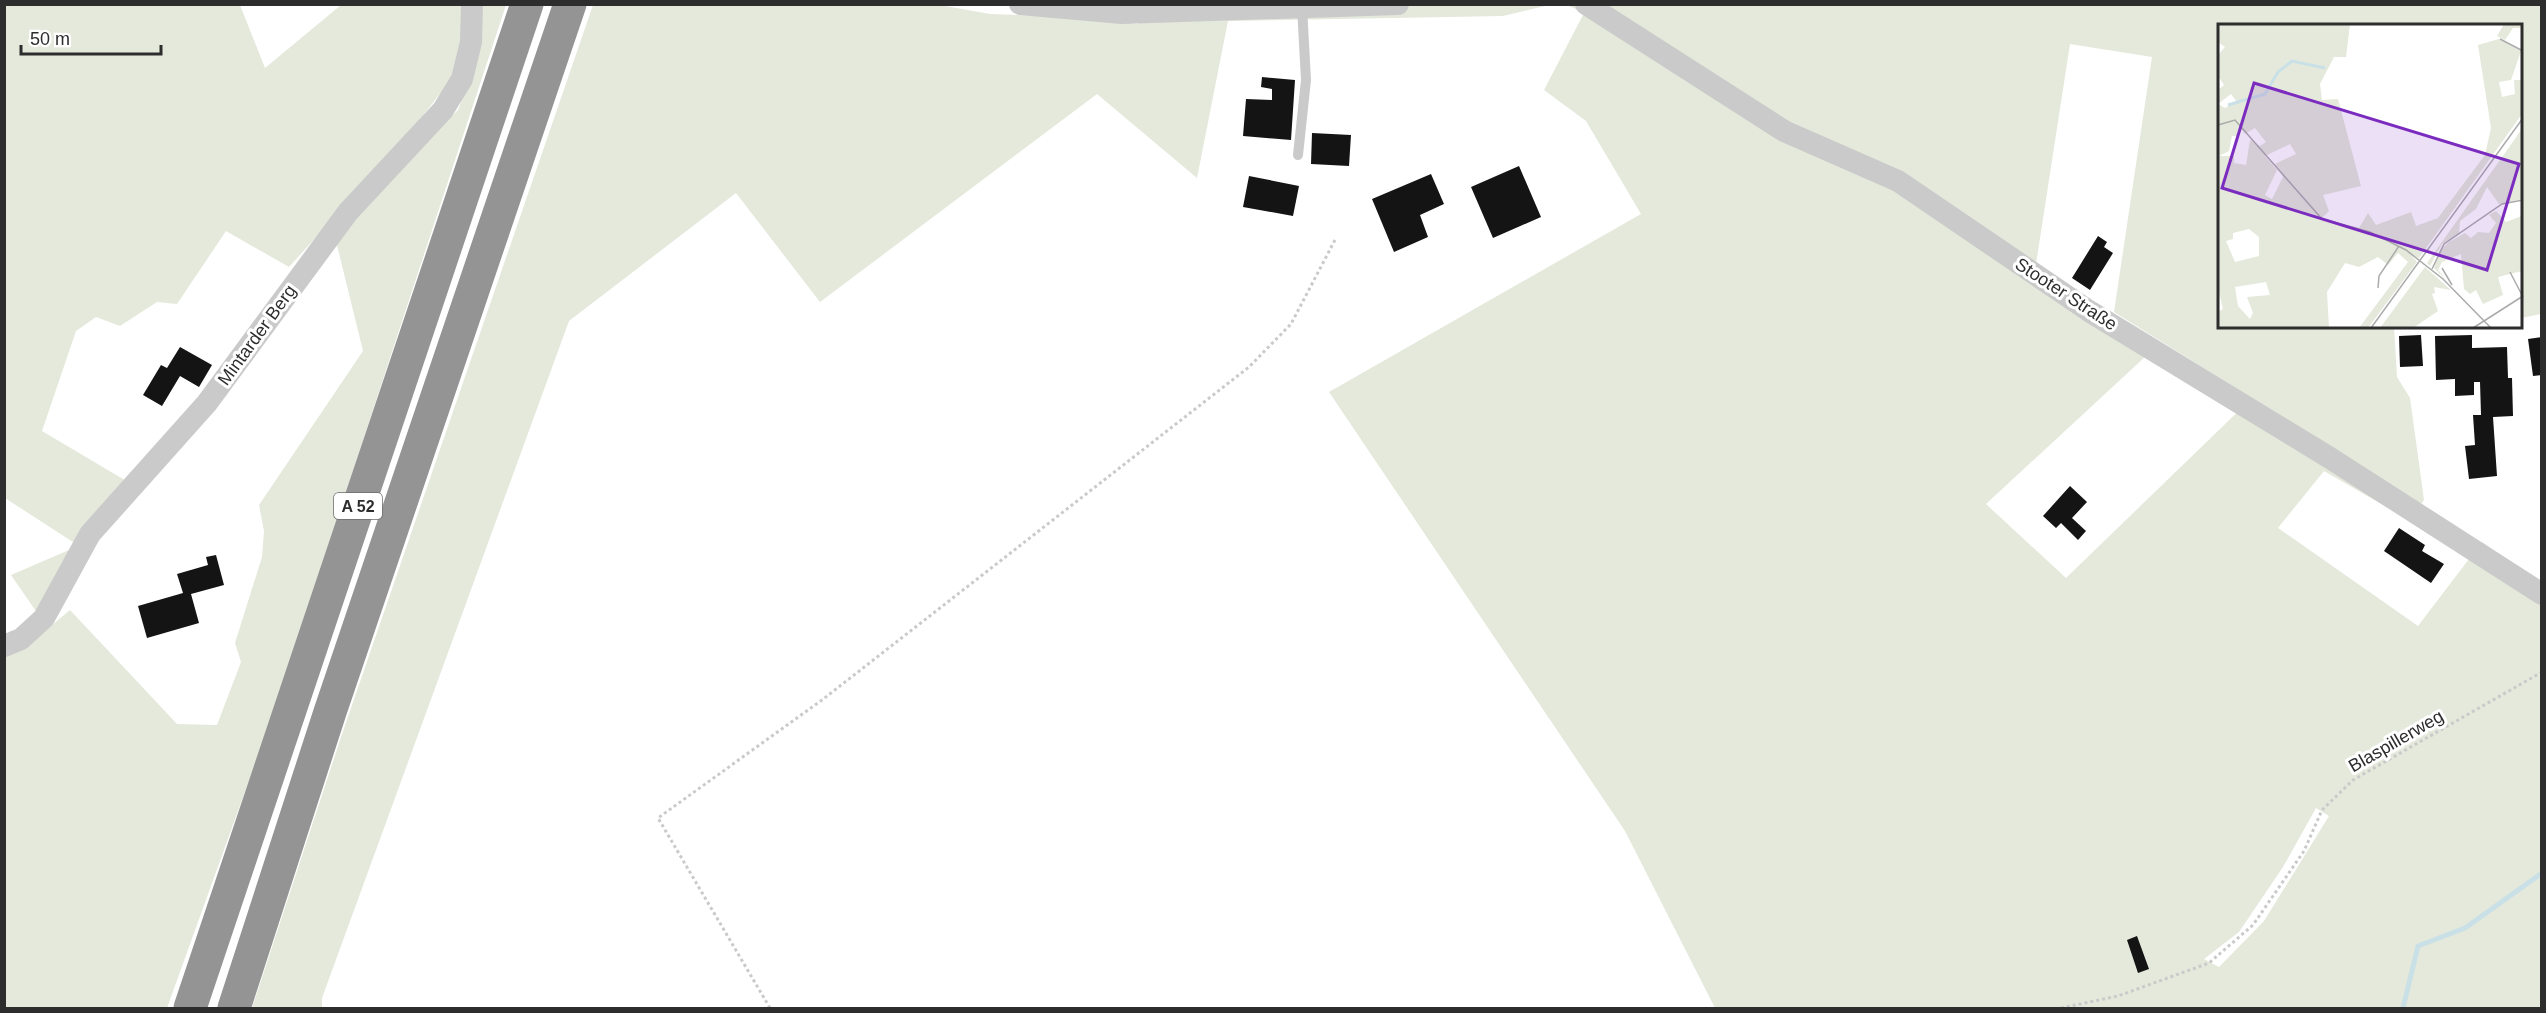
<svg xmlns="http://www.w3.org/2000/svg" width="2546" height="1013" font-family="Arial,sans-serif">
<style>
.green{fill:#e4e9db;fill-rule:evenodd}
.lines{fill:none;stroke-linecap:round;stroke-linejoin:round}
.stream{stroke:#c9e0e7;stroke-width:5}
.building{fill:#141414}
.path{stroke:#cacaca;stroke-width:3;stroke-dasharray:3 3;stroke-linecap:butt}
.service{stroke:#cacaca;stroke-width:10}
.minor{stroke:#cacaca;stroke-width:22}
.motorway{stroke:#949494;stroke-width:33}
.labels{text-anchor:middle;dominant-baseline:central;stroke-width:6;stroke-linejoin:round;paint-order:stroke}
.shield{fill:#fff;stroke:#6c6c6c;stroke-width:1.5}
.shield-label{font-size:16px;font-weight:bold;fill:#2d2d2d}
.street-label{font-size:18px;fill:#2d2d2d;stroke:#fff}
.inset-river{fill:none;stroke:#c9e0e7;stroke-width:3}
.inset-road{fill:none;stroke:#ababab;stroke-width:1.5}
.view{fill:#7b2cbf;fill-opacity:0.15;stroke:#7b2cbf;stroke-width:3}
.inset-edge{fill:none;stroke:#2d2d2d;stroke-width:3}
</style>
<rect width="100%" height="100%" fill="#fff"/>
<path class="green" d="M934 4 990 14 1078 17 1138 24 1146 4 1549 5 1503 16 1228 21 1197 178 1097 94 820 302 736 193 569 321 322 998V1008H252L341 737 593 5Z
M4 5H240L265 68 341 5H466L464 44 451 84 438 96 405 139 289 267 226 231 177 304 157 302 120 326 96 317 76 331 42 431 128 482 73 542 5 498Z
M483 5H506L274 711 167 1008H5V656L26 647 70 610 177 724 217 725 241 662 235 643 262 557 264 531 259 505 363 351 336 241 353 214 458 110 477 61Z
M1567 5H2541V314L2521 318 2520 26H2219V327H2394L2397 377 2410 398 2424 500 2409 520 2324 471 2278 528 2418 626 2482 542 2541 585V1008H1715L1625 831 1329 392 1641 214 1586 121 1544 90 1584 13ZM2070 44 2152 57 2114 312 2252 398 2066 578 1986 504 2146 356 2036 264ZM2316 808 2329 816 2264 921 2219 967 2204 959 2239 932 2283 867Z
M69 550 40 617 11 575Z"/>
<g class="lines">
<path class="stream" d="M2403 1008 2418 946 2465 928 2542 873"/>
</g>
<path class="building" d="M1262 77 1295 80 1291 140 1243 136 1246 99 1272 100V89L1261 87Z
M1312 133 1351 135 1349 166 1311 164Z
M1519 166 1541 217 1493 238 1471 187Z
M1431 174 1444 204 1420 215 1428 237 1394 252 1372 199Z
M1249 176 1299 186 1293 216 1243 207Z
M2098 236 2107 242 2104 247 2113 253 2090 290 2072 278Z
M2421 335 2423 366 2400 367 2399 336Z
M2472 335V348L2507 347 2508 378H2512L2513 416 2493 417 2497 476 2469 479 2465 446 2475 445 2473 415H2481L2480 382H2474V395L2455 396V379L2436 380 2435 336Z
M2542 337V375L2533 376 2528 339Z
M180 347 212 365 199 387 180 376 162 406 143 395 161 365 167 368Z
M2070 486 2087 502 2072 518 2086 531 2078 540 2061 523 2056 528 2043 516Z
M2399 528 2425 545 2422 551 2444 564 2431 583 2384 551Z
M216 555 224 585 191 594 199 623 147 638 138 606 183 593 177 574 208 565 206 557Z
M2137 936 2149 969 2138 973 2127 940Z"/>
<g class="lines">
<path class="path" d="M770 1008 658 818 822 700 1249 367 1291 324 1336 238
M2061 1008 2118 996 2209 963 2253 925 2304 851 2322 810 2353 780 2542 672"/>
<path class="service" d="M1298 155 1306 80 1302 7"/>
<path class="minor" d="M1020 4 1122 13 1398 4
M1586 4 1784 131 1898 181 2089 311 2330 458 2542 594
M4 646 21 639 44 618 90 534 207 403 348 212 443 110 462 79 471 42 472 4"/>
<path class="motorway" d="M190 1008 527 4
M234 1008 330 712 570 4"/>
</g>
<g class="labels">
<rect class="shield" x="334" y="493" width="48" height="26" rx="4.5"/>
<g class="shield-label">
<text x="358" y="506">A 52</text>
</g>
<g class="street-label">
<text transform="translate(2066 294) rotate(33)">Stooter Straße</text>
<text transform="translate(257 335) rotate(-54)">Mintarder Berg</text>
<text transform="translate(2396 741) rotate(-30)">Blaspillerweg</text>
</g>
</g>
<g transform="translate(2218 24)">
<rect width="304" height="304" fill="#fff"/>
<path d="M5 0H132L128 33H116L102 60 104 76 120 75 143 162 105 171 111 187 104 194 141 204 150 189 158 201 193 188 198 202 220 194 267 131 273 104 260 21 281 15 303 27 293 56 281 58 284 73 297 70 296 56H304V90L201 234 193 231 199 238 150 304H141L190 238 180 229 170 241 160 233 141 243 127 239 109 268 111 304H0V288L5 285 0 264V80L7 84 19 78 13 70 0 80V66L6 61 0 52V31L7 23 0 18V2ZM22 103 27 110 37 104 48 118 42 122 32 116 28 141 16 139V132H1L11 127 14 112H20ZM72 120 78 130 57 140 65 153 54 175 47 171 59 146 47 132ZM31 205 41 213V232L17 238 8 217 15 215V209ZM48 258 52 271 29 273 35 289 32 295 20 282 17 263ZM286 0H304V4H295L287 16 279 12ZM304 105V175L281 180 269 163 258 185 242 197 241 210 224 220 212 242 209 239ZM278 187 288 198 304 192V247L280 253 285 271 265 280 258 266 252 270 246 265 243 230 224 238 220 246 228 256 216 244 222 226 231 218 247 209 253 214 260 208 271 209 278 199 271 191ZM207 243 233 266 216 263 217 269 214 270 220 287 195 304H162Z" fill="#e4e9db" fill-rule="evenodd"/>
<path class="inset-river" d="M10 81 47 70 60 48 74 37 107 44"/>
<path class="inset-road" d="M282 15 305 27M0 101 17 96 104 195 152 208 188 226 225 255 273 304M224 244 234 261M214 245 226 220 284 180 305 176M292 248 305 273M160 264 161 252 181 222M153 304 305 94M255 304 305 272"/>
<path class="view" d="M36 59 301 140 269 246 4 164Z"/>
<rect width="304" height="304" class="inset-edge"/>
</g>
<rect width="2546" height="1013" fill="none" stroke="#2d2d2d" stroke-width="12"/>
<path d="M21 45v9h140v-9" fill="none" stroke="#2d2d2d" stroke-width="3"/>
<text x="30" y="45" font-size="18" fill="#2d2d2d" stroke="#ffffff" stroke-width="4.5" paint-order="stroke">50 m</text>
</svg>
